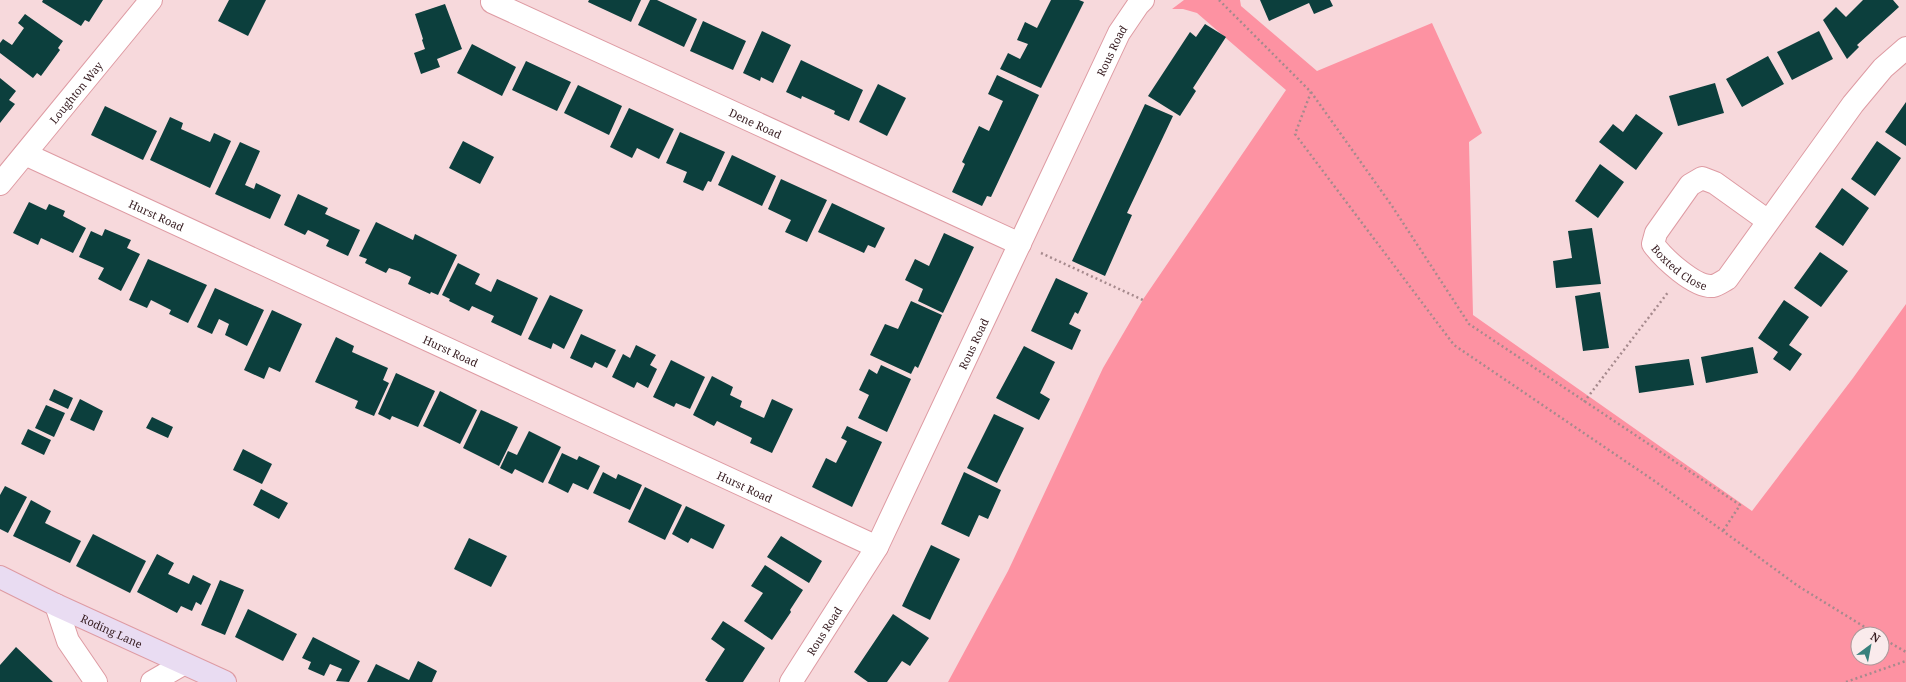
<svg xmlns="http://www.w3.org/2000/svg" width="1906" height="682" font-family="'Noto Serif',serif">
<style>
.green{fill:#fd92a2;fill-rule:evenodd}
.building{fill:#0c3f3d}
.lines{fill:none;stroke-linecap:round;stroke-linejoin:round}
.minor-casing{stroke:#de9ba3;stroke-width:24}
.tertiary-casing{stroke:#de9ba3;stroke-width:24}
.secondary-casing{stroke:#de9ba3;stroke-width:24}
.path{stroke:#a68a8d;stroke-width:2.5;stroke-dasharray:2 3;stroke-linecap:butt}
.minor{stroke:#fff;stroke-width:22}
.tertiary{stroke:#fff;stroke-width:22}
.secondary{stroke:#e9dcf2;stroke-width:22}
.labels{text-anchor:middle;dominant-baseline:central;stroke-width:4;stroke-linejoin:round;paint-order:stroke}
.street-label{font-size:11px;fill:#361c20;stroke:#faebec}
</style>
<rect width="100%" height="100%" fill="#f7d9dc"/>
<path class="green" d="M1184 0H1240L1241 6 1317 71 1432 23 1482 133 1469 142 1473 315 1752 511 1853 378 1906 304V682H948L1008 571 1103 368 1144 298 1286 90 1197 13 1183 9H1172ZM1858 634H1882V658H1858Z"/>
<path class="building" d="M43 0H103L89 22 85 20 81 26 42 2Z
M229 0H266L248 36 218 21Z
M589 0H641L631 22 588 2Z
M650 0H657L697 19 684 47 638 25Z
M1051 0H1079L1084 2 1041 88 1000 69 1008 53 1020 59 1028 44 1017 40 1025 22 1037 28Z
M1260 0H1330L1333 6 1314 14 1309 3 1269 21Z
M1863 0H1893L1899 7 1857 45 1859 47 1847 59 1823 20 1836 7 1846 17Z
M445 4 462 49 437 59 440 67 421 74 414 53 425 49 422 40 423 39 415 14Z
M25 14 63 41 58 48 60 50 41 76 37 73 33 78 0 53V43L3 39 12 45 24 28 18 23Z
M703 21 746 41 733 70 690 51Z
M1205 24 1226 37 1193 88 1196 91 1180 116 1148 96 1190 32 1196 37Z
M762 31 791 45 773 83 761 77 760 81 743 73Z
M1819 31 1833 59 1792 80 1777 52Z
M472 44 516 67 502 96 457 73Z
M1768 56 1784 84 1742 107 1726 79Z
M801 60 863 90 849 121 834 114 835 111 802 96 801 99 786 92Z
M526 61 571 82 557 111 512 90Z
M997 75 1039 95 991 197 987 196 982 206 952 192 965 164 962 162 979 126 989 131 1003 101 988 94Z
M0 78 16 91 9 100 15 104 0 123Z
M1715 83 1724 113 1678 126 1669 96Z
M878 84 906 98 887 136 859 122Z
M578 85 622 106 609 135 564 113Z
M1906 102V146L1885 132Z
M1145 104 1173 116 1127 213 1132 215 1105 276 1072 261Z
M105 106 157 131 143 160 91 135Z
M629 108 674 129 659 159 637 148 632 158 610 147Z
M1636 114 1663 133 1636 170 1599 142 1613 124 1623 132Z
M170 117 183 123 181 129 210 142 214 133 231 141 210 188 150 160Z
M680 132 725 152 711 182 708 181 703 191 683 182 687 172 666 163Z
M463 141 494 157 480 184 449 168Z
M1877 141 1901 158 1875 196 1851 179Z
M240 142 260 151 245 185 254 189 256 183 281 195 270 219 215 194Z
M732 155 776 176 762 206 718 185Z
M1600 164 1624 182 1598 218 1575 201Z
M781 179 827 200 807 242 785 232 791 220 768 209Z
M1842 188 1869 208 1843 246 1815 227Z
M298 194 328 208 325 214 360 230 348 256 326 246 329 240 308 230 305 235 284 225Z
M29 202 46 210 49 204 65 211 63 216 86 228 73 253 41 238 38 245 13 233Z
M832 203 885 228 875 248 868 245 864 253 818 232Z
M376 222 413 240 415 234 457 255 438 295 431 292 430 294 408 284 411 277 398 271 389 268 386 273 365 263 367 259 359 256Z
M1592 228 1601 284 1556 288 1553 261 1572 258 1568 231Z
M105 229 131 240 127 248 140 254 121 291 98 279 104 268 79 257 91 231 102 236Z
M944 233 974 247 943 313 918 301 923 289 905 280 915 259 929 266Z
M1820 252 1848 271 1821 307 1794 288Z
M148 259 207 285 188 323 169 314 171 310 151 300 147 308 129 300Z
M458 263 480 274 475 284 491 292 497 279 538 298 521 336 491 322 494 316 472 306 469 311 449 301 450 299 442 295Z
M1056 278 1088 293 1078 314 1075 312 1069 324 1081 330 1072 350 1031 331Z
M215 288 264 310 247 346 225 335 229 324 219 319 212 334 197 327Z
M1600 292 1609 348 1583 351 1575 296Z
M550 295 583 310 564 349 553 343 551 349 528 339Z
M1784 300 1809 317 1789 345 1802 354 1790 371 1773 359 1778 352 1758 338Z
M911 301 942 315 918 368 915 366 911 374 870 355 885 324 898 329Z
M272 310 302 324 280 372 269 367 264 379 244 370Z
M581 334 616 350 607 368 595 362 592 368 570 358Z
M336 337 354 346 352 352 388 368 383 380 389 383 374 416 355 408 358 401 315 382Z
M636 345 656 355 650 365 657 369 648 388 637 382 634 388 612 377 623 354 630 358Z
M1024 346 1055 362 1040 393 1050 399 1039 420 996 398Z
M1753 347 1758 373 1706 383 1701 357Z
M1689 359 1694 385 1639 393 1635 366Z
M671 360 705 377 690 409 676 403 674 407 653 397Z
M881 365 911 379 887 432 858 418 869 395 859 390 869 369 877 374Z
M396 373 435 391 418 427 392 416 390 420 378 414Z
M712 376 733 387 730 395 742 401 740 407 764 418 772 399 793 409 772 453 750 443 752 438 717 421 714 426 693 415Z
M54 389 73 398 68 409 49 400Z
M440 391 477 410 460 444 423 426Z
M80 399 103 411 94 431 70 420Z
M46 405 65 413 54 437 35 428Z
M481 410 518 427 499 466 463 448Z
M994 414 1024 428 997 483 967 468Z
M152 417 173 427 168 438 146 428Z
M847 426 882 442 852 507 812 487 826 458 836 463 847 441 841 438Z
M28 429 51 440 44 455 21 444Z
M529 431 561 447 543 483 515 469 512 474 500 468 508 451 517 455Z
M243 449 272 464 262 484 233 470Z
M562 453 577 460 579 456 600 466 588 490 573 483 568 493 548 483Z
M603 472 616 479 618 474 642 485 630 510 593 493Z
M964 472 1001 490 988 519 979 515 969 537 941 524Z
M5 486 27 497 8 533 0 529V495Z
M645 487 682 505 665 540 628 522Z
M261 489 288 503 279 519 253 505Z
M31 500 51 511 45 523 81 541 70 563 13 536Z
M686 506 725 525 713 549 691 538 688 543 672 534Z
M93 534 146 561 130 593 76 566Z
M781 536 822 561 809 583 767 557Z
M469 538 507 556 491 587 454 569Z
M931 545 960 559 930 620 902 606Z
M157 554 174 563 168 574 189 584 193 575 211 584 201 605 196 602 192 611 181 606 177 613 137 592Z
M765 565 803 590 790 610 791 612 772 640 744 621 763 593 751 586Z
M220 580 244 590 225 635 201 625Z
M248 609 297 634 283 661 235 637Z
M893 614 929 638 910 666 902 661 887 682H868L854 672Z
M723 621 765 648 743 682H708L705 680 725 649 711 639Z
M313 637 360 661 349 682 336 681 342 669 330 664 324 676 308 669 311 662 302 658Z
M16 647 53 682H0V665Z
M418 661 437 671 432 682H367L376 664 409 680Z"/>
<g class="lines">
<defs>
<g id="minor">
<path id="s1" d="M492 2 1020 244"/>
<path id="s2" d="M25 154 877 547"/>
<path id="s3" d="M1768 221 1715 183 1702 178 1690 185 1656 233 1653 244C1663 258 1695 288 1713 286 1718 285 1723 281 1727 279L1853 104 1883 68 1906 48"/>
<path d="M56 605 68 641 96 682"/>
<path d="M152 682 183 664"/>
<path id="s4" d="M791 682 877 547 1119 33 1138 5 1143 0"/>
</g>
<g id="tertiary">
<path id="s5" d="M0 184 151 0"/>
</g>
<g id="secondary">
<path id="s6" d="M0 577 56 605 225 682"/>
</g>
</defs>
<use href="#minor" class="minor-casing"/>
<use href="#tertiary" class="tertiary-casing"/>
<use href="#secondary" class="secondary-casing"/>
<path class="path" d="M1219 0 1311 92 1295 134 1454 345 1656 482 1798 586 1876 634
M1311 92 1392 206 1469 324 1740 505 1723 531
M1041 253 1143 300
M1584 402 1669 291
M1882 638 1906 652
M1846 682 1906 661"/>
<use href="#minor" class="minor"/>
<use href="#tertiary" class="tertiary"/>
<use href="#secondary" class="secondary"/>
</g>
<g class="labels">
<g class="street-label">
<text stroke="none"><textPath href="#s4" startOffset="709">Rous Road</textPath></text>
<text stroke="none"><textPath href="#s5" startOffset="119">Loughton Way</textPath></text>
<text stroke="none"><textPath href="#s1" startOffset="290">Dene Road</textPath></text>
<text stroke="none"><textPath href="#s2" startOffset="145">Hurst Road</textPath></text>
<text stroke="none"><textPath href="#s3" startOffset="199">Boxted Close</textPath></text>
<text stroke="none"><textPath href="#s4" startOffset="385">Rous Road</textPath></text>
<text stroke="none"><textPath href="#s2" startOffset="469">Hurst Road</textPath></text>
<text stroke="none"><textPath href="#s2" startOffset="793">Hurst Road</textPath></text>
<text stroke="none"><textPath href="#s6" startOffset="124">Roding Lane</textPath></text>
<text stroke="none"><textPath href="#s4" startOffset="61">Rous Road</textPath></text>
</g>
</g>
<g transform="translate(1870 646) rotate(32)"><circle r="19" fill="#faebec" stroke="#ac989a"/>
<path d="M0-3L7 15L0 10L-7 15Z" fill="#38807d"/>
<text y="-6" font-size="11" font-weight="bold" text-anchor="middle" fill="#361c20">N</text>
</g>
</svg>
